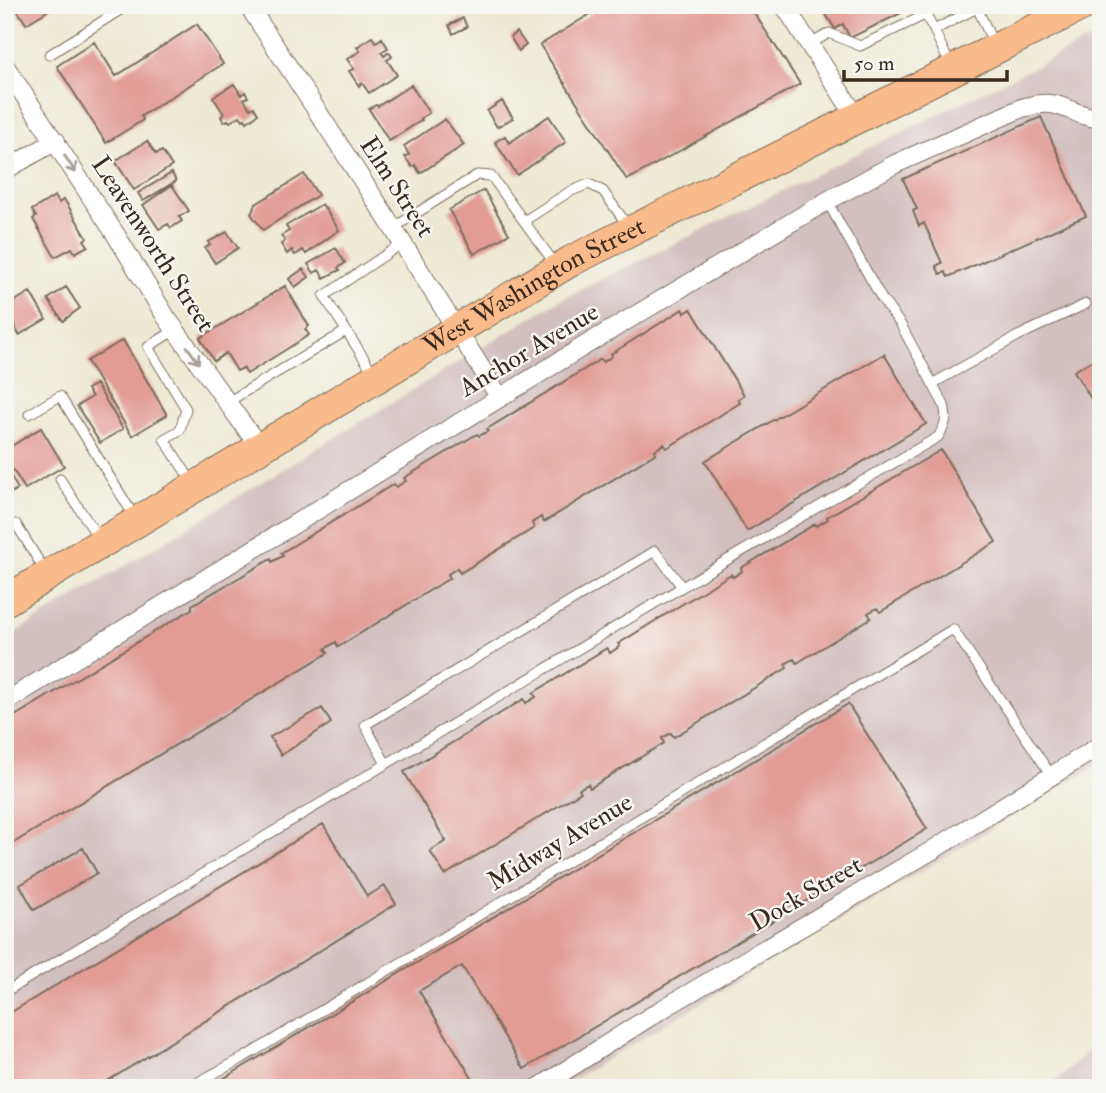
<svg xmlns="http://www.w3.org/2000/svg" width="1106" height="1093" font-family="'IM FELL Double Pica',serif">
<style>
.industrial{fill:#d2bfc0}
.building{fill:#e29c94}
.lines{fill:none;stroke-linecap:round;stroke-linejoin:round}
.service-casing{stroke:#7a6d5d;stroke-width:11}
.minor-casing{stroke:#7a6d5d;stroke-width:20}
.primary-casing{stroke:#7a6d5d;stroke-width:32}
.service{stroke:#fff;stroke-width:9}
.minor{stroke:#fff;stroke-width:18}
.primary{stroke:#fabb8c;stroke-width:30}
.oneway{stroke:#a79f9a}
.labels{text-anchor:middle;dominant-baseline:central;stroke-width:5;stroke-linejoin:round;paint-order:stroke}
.street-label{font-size:26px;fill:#3b2a1e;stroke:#f6f6f2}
</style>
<rect width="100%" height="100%" fill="#f6f6f2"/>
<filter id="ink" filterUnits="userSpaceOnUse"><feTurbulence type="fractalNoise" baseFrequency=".0143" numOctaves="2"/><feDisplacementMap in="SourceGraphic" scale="14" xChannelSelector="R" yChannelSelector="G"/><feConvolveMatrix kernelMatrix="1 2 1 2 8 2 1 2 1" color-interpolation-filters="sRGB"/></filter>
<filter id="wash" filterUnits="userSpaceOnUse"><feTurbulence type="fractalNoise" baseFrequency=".00686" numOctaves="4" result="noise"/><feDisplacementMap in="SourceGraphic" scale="28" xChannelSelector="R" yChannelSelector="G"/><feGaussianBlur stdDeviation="1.57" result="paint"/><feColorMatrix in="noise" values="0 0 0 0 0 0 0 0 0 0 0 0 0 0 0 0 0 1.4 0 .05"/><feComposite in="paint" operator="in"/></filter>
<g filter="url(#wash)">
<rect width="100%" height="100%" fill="#eee9d2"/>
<path class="industrial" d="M1101 34V763L559 1088H5V639L560 300Z
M1101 1039V1088H1048Z"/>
<g id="blocks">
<path class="building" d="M14 5H46L49 10 26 24Z
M605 5H749L800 84 627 180 540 45Z
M820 5H896L901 13 850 38 843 24 835 29Z
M463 18 467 27 453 34 449 25Z
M197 24 223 64 141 116 143 120 106 143 57 66 94 42 116 76Z
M517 32 526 45 519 51 510 37Z
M372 37 376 42 382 38 388 48 381 52 384 56 389 52 392 57 387 60 397 75 369 93 362 83 359 86 349 71 354 69 347 59 360 51 357 47Z
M234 84 241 95 245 92 248 97 244 99 250 109 254 107 258 114 247 122 245 119 243 120 240 116 230 122 228 120 224 122 221 117 224 114 213 97Z
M411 85 429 113 421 118 422 120 389 141 369 109 376 105 378 106Z
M502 101 513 118 497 127 487 111Z
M549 116 566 142 517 175 495 142 505 136 509 143Z
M1041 117 1086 216 948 277 945 272 940 274 936 266 942 263 924 223 919 226 913 211 917 209 903 179Z
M445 119 464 145 420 173 415 165 412 167 405 157 409 155 404 146Z
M147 141 156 154 162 151 172 166 134 190 115 161Z
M172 173 176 181 143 201 138 193Z
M304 174 318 195 263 230 251 214 256 204Z
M172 185 189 211 179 217 182 221 171 228 168 224 159 229 143 205Z
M484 190 509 234 474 254 449 210Z
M55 196 59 203 64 199 87 238 84 240 88 246 75 253 72 248 55 257 33 219 36 217 32 210Z
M322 204 339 230 306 254 303 250 295 255 292 250 287 254 281 244 285 241 281 236 289 231 286 226Z
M227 232 238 248 215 263 205 248 210 245 208 242Z
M336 248 345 263 338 268 340 270 324 278 319 270 314 273 308 264Z
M303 269 309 277 295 287 289 279Z
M285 286 309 326 305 329 309 335 247 374 243 368 237 371 226 353 214 361 200 338Z
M66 287 80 308 63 321 48 299Z
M30 292 46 319 19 335 5 307Z
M683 309 685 313 691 309 744 395 738 399 740 403 667 448 664 444 655 450 656 453 544 522 541 517 532 523 534 528 460 573 457 568 448 574 450 578 338 647 336 642 325 649 328 653 5 848V722L192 609V605L271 559 272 562 283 556 281 553 394 484 396 487 406 481 404 478 477 434 479 436 488 431 487 429 601 359 603 362 612 356 611 354Z
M123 340 167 415 132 436 87 361Z
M884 354 926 424 747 531 705 461Z
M1101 356V415L1074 371Z
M96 384 123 429 100 443 77 406 92 397 87 389Z
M41 428 64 466 25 489 5 457V450Z
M941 450 996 542 880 612 877 608 868 613 871 618 797 663 794 659 785 664 787 668 674 737 671 733 662 738 664 743 590 788 588 784 579 789 581 792 445 875 430 851 446 841 404 772 524 699 526 703 536 697 533 693 607 648 610 653 620 646 618 644 731 574 733 577 742 571 741 568 815 524 816 526 828 519 827 517Z
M5 466 18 489 5 496Z
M848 704 927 829 524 1069 462 966 419 991 478 1088H208Z
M322 708 331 723 281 755 270 737Z
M323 824 367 896 385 886 396 904 96 1088H5V1016Z
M83 848 97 873 34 910 20 885Z"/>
</g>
</g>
<g filter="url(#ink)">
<use href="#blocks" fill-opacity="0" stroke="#7a6d5d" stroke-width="2"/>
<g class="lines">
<defs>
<path id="service" d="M920 5 934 30
M976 5 994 45
M809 45 829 33 860 46 925 15
M49 55 128 5
M951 67 934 30 977 8
M524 221 569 192 589 184 603 191 628 226
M393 228 477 175 491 176 555 264
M175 330 148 347 186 409 180 430 164 439 192 482
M374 374 324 296 403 243
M932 384 1018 336 1086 304
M226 403 346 331
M29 414 60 396 134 516
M60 479 99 539
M5 530 16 524 45 571
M386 764 365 725 655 551 682 587
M5 992 734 556 938 437C945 426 948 419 944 405L901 325 882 299 827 201
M187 1088 243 1058 953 629 1051 775"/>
<path id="minor" d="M248 5 381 209 500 398
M784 5 857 118
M5 66 116 235 166 317 260 448
M5 170 56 141
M5 702 589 343 827 201 895 164 1022 108C1033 105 1044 102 1056 105 1072 109 1083 118 1101 118
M538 1088 659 1011 931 851 1101 745"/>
<g id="primary">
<path id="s1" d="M5 601 571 261 1083 5"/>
</g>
</defs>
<use href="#service" class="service-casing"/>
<use href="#minor" class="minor-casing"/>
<use href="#primary" class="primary-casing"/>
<use href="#service" class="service"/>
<use href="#minor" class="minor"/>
<use href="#primary" class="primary"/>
</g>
<defs><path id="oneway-shaft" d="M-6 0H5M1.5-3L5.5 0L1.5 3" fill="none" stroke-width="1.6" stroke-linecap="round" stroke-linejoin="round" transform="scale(1.75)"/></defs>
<g class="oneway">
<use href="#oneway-shaft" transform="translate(70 164) rotate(57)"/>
<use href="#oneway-shaft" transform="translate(193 355) rotate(55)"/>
</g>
</g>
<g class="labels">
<g class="street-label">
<text transform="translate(397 187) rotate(57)">Elm Street</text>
<text transform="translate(153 244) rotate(57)">Leavenworth Street</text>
<text stroke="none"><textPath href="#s1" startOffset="616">West Washington Street</textPath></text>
<text transform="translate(529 350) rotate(-31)">Anchor Avenue</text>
<text transform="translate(560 842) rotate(-31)">Midway Avenue</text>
<text transform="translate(806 894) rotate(-30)">Dock Street</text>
</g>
</g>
<rect width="1106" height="1093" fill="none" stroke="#f6f6f2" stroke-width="28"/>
<path d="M844 70v10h163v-10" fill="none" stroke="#3b2a1e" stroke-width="3.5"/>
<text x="854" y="70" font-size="21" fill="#3b2a1e" stroke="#f6f6f2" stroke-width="5" paint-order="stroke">50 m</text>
</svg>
